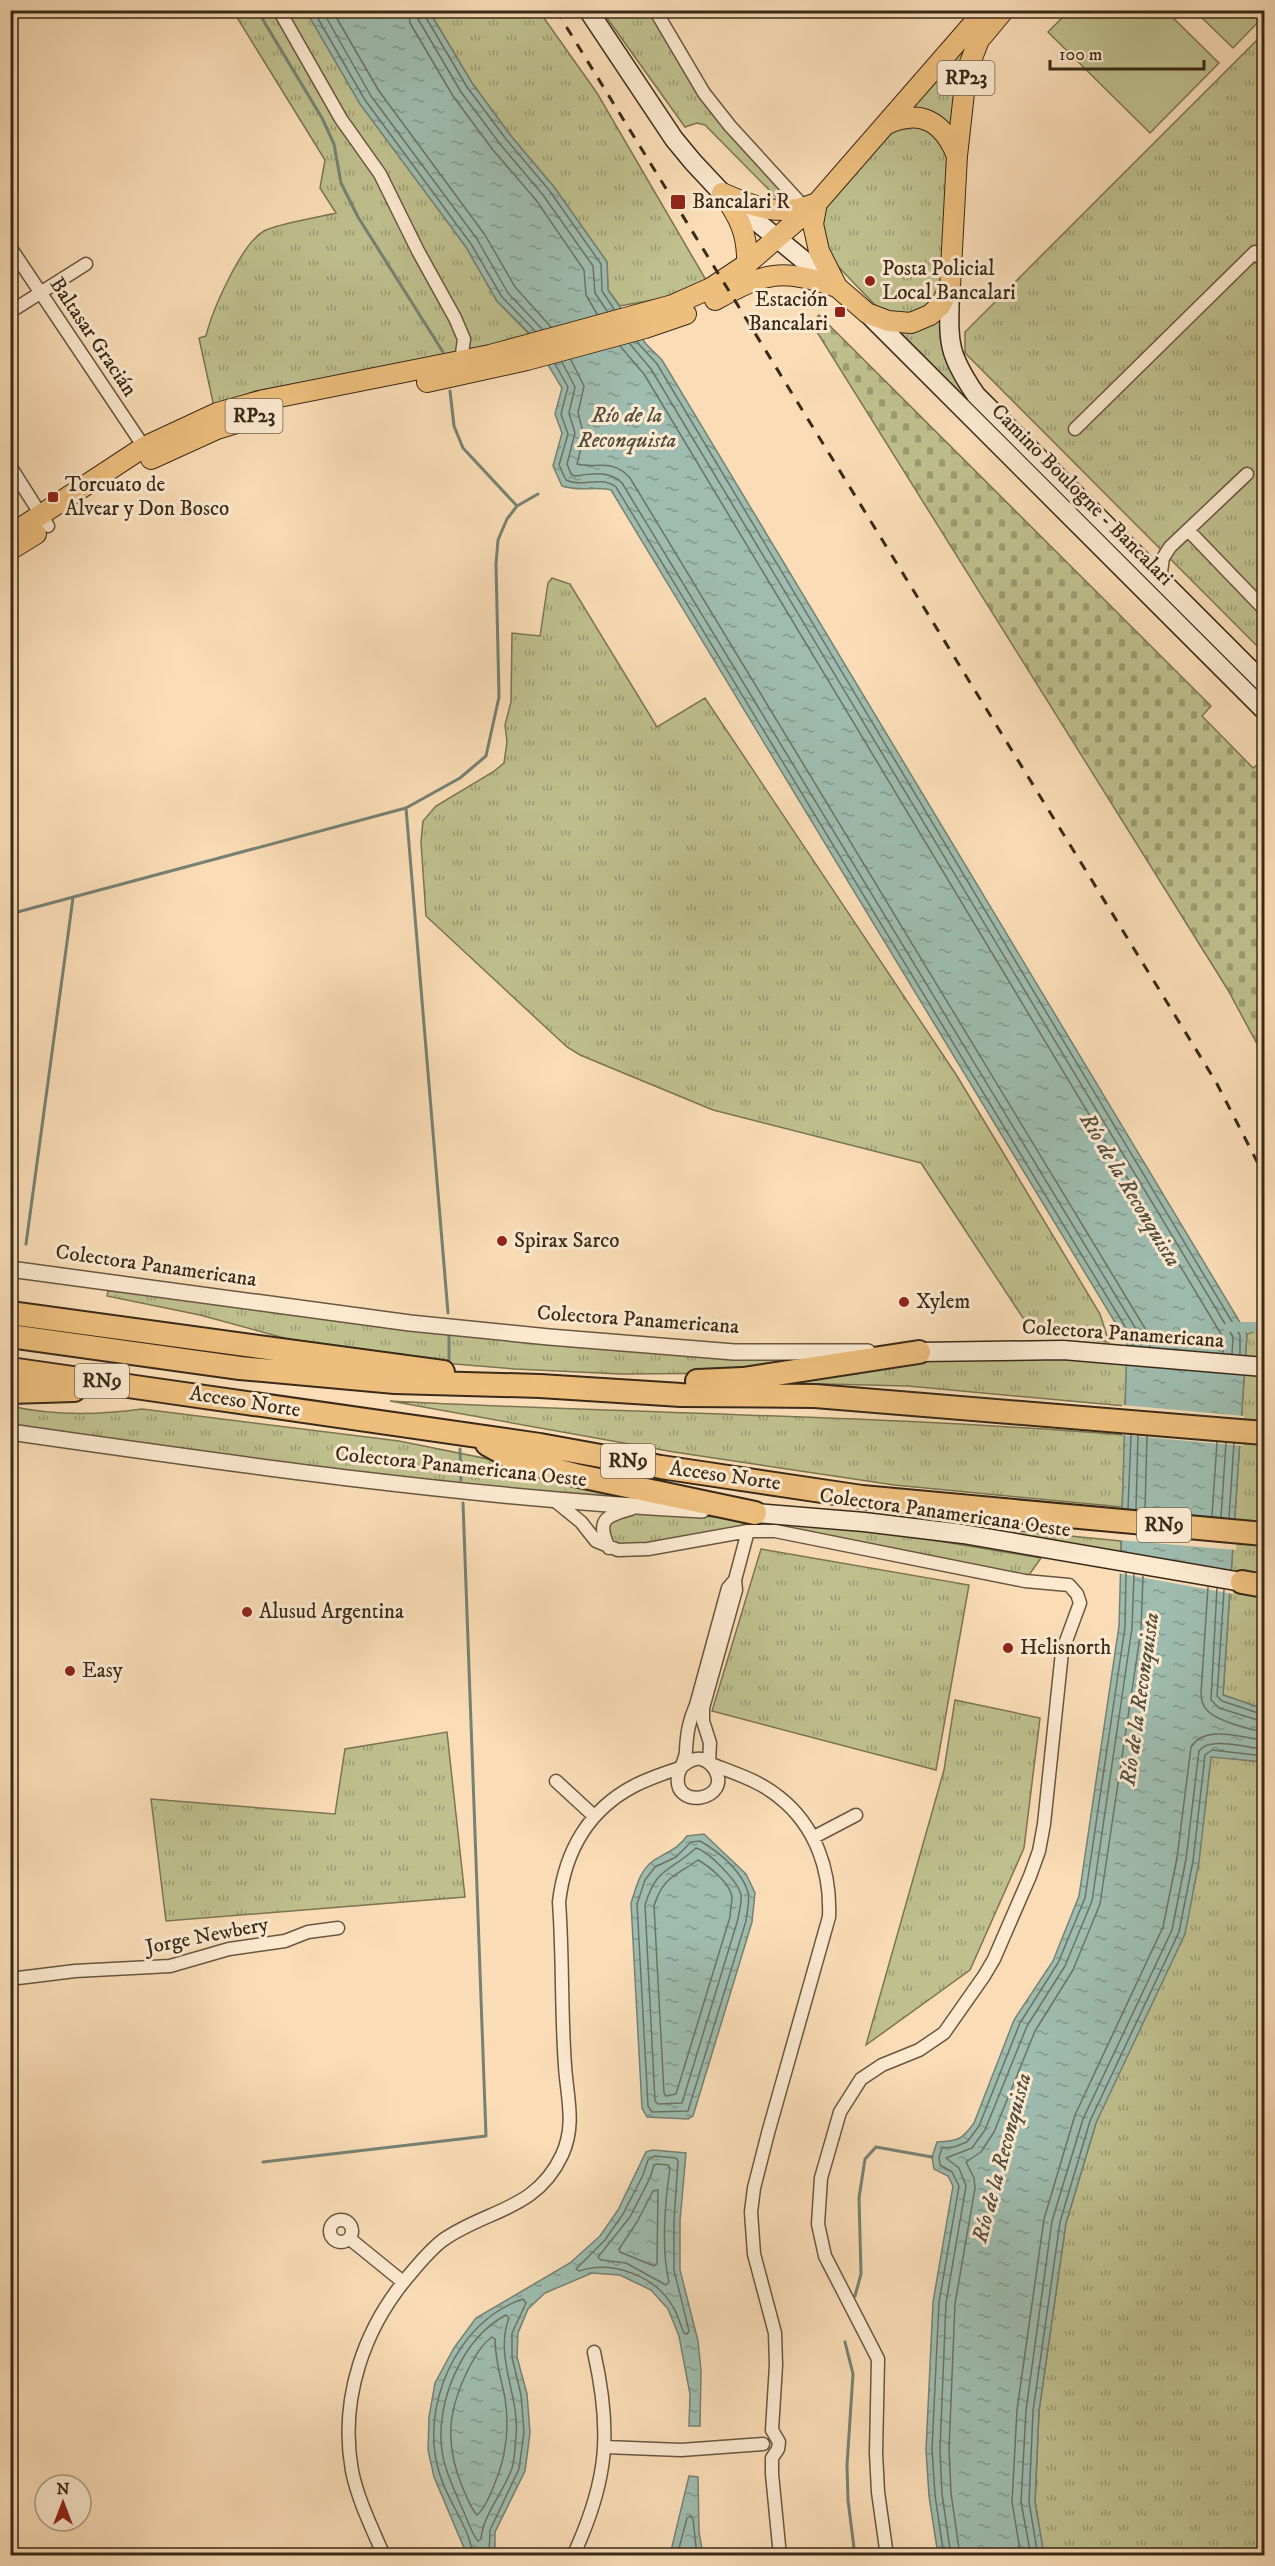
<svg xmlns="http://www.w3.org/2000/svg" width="1275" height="2566" font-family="'IM FELL DW Pica',serif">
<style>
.grass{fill:url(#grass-tufts);stroke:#7c7453;stroke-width:1.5}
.cemetery{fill:url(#cemetery-stones);stroke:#7c7453;stroke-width:1.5}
.garden{fill:#bfc08e;stroke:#7c7453;stroke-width:1.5}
.water{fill:url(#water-ripples);stroke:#768173;stroke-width:1.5}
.pier{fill:#faddb7}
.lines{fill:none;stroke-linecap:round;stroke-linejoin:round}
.shore{stroke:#6c7264;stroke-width:1.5}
.stream{stroke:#768173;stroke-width:3}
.canal{stroke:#9ebcaf;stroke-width:10}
.minor-casing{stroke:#695640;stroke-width:15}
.tertiary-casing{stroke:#695640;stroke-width:18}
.secondary-casing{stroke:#392918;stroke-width:21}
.primary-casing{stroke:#392918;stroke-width:22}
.motorway-casing{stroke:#392918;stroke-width:26}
.minor{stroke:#fce9d0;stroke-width:12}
.tertiary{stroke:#fce9d0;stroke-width:15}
.secondary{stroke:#fce9d0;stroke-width:18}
.primary{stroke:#edbe7c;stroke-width:20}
.motorway{stroke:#edbe7c;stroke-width:22}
.rail{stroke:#392918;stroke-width:3;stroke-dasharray:10 10;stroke-linecap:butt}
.poi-dot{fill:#8f2418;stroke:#fce9d0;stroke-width:2}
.labels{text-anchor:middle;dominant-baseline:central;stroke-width:6;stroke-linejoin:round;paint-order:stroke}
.shield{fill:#fce9d0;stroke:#74634f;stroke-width:1.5}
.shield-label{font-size:20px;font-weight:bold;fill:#392918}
.poi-label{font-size:21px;fill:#392918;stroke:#fce9d0;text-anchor:start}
.street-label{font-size:21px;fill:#392918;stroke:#fce9d0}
.water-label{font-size:22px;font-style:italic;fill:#524e3e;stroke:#fce9d0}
</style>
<defs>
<pattern id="grass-tufts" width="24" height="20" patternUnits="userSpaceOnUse" patternTransform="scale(1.5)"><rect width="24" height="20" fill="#bfc08e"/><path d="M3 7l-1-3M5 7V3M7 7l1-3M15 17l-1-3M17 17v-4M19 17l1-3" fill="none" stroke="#9c9c73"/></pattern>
<pattern id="cemetery-stones" width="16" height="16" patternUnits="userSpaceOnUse" patternTransform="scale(1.5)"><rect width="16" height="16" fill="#bfc08e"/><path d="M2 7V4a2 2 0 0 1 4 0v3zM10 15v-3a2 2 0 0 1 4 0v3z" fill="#9c9c73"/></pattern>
<pattern id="water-ripples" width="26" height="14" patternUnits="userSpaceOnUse" patternTransform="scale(1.5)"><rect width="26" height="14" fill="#9ebcaf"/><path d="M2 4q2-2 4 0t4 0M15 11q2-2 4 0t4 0" fill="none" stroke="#82998d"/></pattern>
</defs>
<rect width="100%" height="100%" fill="#faddb7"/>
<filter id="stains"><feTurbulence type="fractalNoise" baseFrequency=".00333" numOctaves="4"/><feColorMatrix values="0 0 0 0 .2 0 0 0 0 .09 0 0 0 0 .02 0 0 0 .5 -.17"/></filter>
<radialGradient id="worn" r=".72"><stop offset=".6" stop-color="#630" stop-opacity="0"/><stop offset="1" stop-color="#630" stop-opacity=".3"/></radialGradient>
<path class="grass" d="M233 11H306L396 150 466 247 497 301 530 335 452 356 255 391 214 407 199 338 206 336C212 311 241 244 264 231 276 224 320 217 336 213L320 188 325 160Z
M429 11H539L597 93 706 280 663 298 620 306 608 290 607 262 554 187 511 136 472 83Z
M602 11H650L787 195 785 202 782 203 705 125 697 123 685 127Z
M986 16 960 74 954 95 951 123 949 124 907 107Z
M1264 33V653L965 353V332Z
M905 124 929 128 948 149 941 284 930 306 903 317 876 306 831 259 820 243 824 207 895 129Z
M940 319 943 350 1250 683 1248 684 891 330Z
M552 578 570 584 657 727 705 698 957 1076 1100 1314 1109 1342 1053 1335 1023 1318 921 1163 713 1110 580 1055 567 1047 426 916 421 842 423 821 436 806 493 772 504 763 507 742 505 725 511 702 512 633 540 636 548 583Z
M108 1291C171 1296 234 1308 297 1315 483 1339 670 1362 857 1359L752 1373 621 1374 515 1369 380 1358 317 1347 200 1315 107 1296Z
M1264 1328V1709L1223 1695 1247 1334Z
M1057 1355 1127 1362 1125 1406 908 1386 746 1382 927 1357Z
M390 1401C635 1414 880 1415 1125 1435L1122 1507 894 1485 674 1452Z
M10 1406C54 1416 98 1415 142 1409L399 1441 518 1465 677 1504 487 1489 213 1455 11 1426Z
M633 1514 777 1519 885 1532 1041 1558 1029 1575 1005 1572 809 1532 648 1546H615L607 1536 608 1526 616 1517Z
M918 1521 1121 1541V1561Z
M761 1549 969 1585 936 1770 712 1711Z
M955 1700 1040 1718 1024 1848 970 1970 866 2045 944 1770Z
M447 1732 465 1897 166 1921 151 1799 335 1814 345 1749Z
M1211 1756 1264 1762V2555L1044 2556 1035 2502 1039 2411 1066 2223 1096 2123 1205 1809Z"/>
<path class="cemetery" d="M819 315 1211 706 1202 716 1253 768 1264 759V1057L1228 990 812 324Z"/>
<path class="garden" d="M1069 11H1166L1219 63 1150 133 1048 32Z
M1195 11H1264V16L1233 48Z"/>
<path class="water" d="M306 11H429L472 83 511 136 554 187 607 262 608 290 646 344 662 360 1247 1334 1223 1695 1264 1709V1762L1211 1757 1199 1862 1185 1934 1096 2123 1066 2223 1039 2411 1035 2502 1044 2555H938L929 2496 926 2450 933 2302 953 2186 948 2176 934 2169 932 2157 937 2142C958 2141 962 2140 974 2123L1014 2020 1053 1961 1079 1896 1119 1626 1127 1342 611 490C593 486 579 492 562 486L553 466 562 433 555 414 562 388 529 333 497 301 466 247 360 104Z
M704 1834 746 1874 755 1893 752 1922 693 2116 688 2119 647 2117 642 2108 631 1903C636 1889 639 1871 653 1861 666 1852 677 1850 687 1836Z
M653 2150 686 2153 680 2221V2270L698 2341 701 2370 700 2426H689L690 2394 679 2336 668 2309 651 2290 620 2275 592 2273 545 2293 528 2309 518 2333 517 2357 527 2394 530 2433 525 2471 495 2532V2555H467L434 2477 428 2450 429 2417 435 2383 454 2348 476 2318 570 2263 600 2236 618 2210 646 2152Z
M689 2476 698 2477 699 2532 703 2555H670Z"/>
<path class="pier" d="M1122 1405 1244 1416 1243 1446 1122 1435Z
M1119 1509 1238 1519 1236 1550 1118 1540Z
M1118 1561 1234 1579 1233 1594 1117 1573Z"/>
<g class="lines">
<path class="shore" d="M313 10 365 100 471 244 502 297 535 331
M322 10 371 96 477 239 508 293 542 329
M332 10 379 91 485 235 515 287 551 327
M408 10 410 23 453 96 493 150 536 200 584 270 586 295 597 314
M417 10 418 19 461 92 500 144 543 195 593 266 595 293 607 311
M424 10 425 16 467 87 506 139 549 190 601 264 602 291 614 309
M637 342 657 364 1240 1335V1354
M630 344 651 369 1233 1337 1232 1354
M620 346 644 374 1224 1339 1223 1353
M571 360 584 386 578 413 584 436 577 464C596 469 613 458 630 478L1146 1330 1150 1347
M562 362 575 387 569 413 575 433 567 464 571 474 575 476C591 474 610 470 622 483L1139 1334 1141 1346
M555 364 568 387 561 414 568 434 559 465 566 480C582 488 600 475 616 487L1132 1338 1133 1345
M1128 1509 1131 1435
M1136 1509 1138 1435
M1145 1510 1147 1436
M1212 1516 1217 1442
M1221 1517 1226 1443
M1229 1518 1234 1443
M1208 1587 1201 1693C1201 1699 1202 1705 1207 1710 1215 1720 1252 1731 1264 1731
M1217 1588 1211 1700 1219 1708 1264 1722
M1224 1590 1217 1696 1222 1701 1264 1715
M700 1841C718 1851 742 1871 748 1892 750 1900 747 1912 746 1921L688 2111 652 2112 648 2106 637 1904 645 1880 655 1867 676 1857 691 1842Z
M696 1848C709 1852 738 1881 741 1895 742 1902 739 1912 738 1919L682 2103 658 2104 655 2101 645 1905C657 1866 669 1873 696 1848Z
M698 1860C709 1866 730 1883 732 1897 732 1903 730 1911 730 1917L676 2094 666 2096 664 2093 654 1906C663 1877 674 1877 698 1860Z
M654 2156 676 2158 678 2161 674 2221V2270L689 2331 687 2334 684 2333C680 2324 678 2315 673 2307 655 2275 612 2260 579 2271L576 2269 605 2240 623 2214 643 2175 648 2160Z
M657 2164 668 2165 670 2168C665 2201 661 2249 669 2282L666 2285 626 2263 601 2260 598 2257 630 2217 650 2178 654 2165Z
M658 2190 657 2263 654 2266 620 2252 619 2249 637 2222 653 2191Z
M506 2315 509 2318C494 2357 520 2396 516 2436 515 2446 515 2458 512 2468 504 2492 483 2514 481 2539L478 2541C471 2533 467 2518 462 2508 454 2489 445 2471 442 2451 435 2403 462 2338 506 2315Z
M492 2337 495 2339C495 2360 501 2378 505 2398 510 2430 506 2459 493 2488 489 2497 485 2509 477 2515 471 2509 468 2499 464 2491 444 2445 447 2410 470 2366 475 2356 483 2343 492 2337Z
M473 2556C470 2528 448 2502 440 2475 418 2409 456 2321 523 2299L526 2303 512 2333V2357L521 2395 524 2432 519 2469 490 2530 489 2556
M677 2556 687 2518 690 2516 693 2519 697 2556
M944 2556 935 2495 932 2449 939 2302 959 2186 952 2172 940 2165 939 2157 942 2148 954 2147 967 2142 979 2126 1020 2023 1058 1963 1085 1898 1125 1627 1126 1573
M951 2556 942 2494 940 2449 946 2303 966 2186 959 2168 946 2158 972 2148 985 2130 1027 2026 1065 1966 1092 1901 1132 1628 1134 1574
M960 2556 951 2493 949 2449 955 2304 975 2188 974 2178 966 2162 981 2152 994 2132 1035 2031 1073 1970 1100 1904 1141 1630 1143 1576
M1021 2556 1012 2502 1017 2410 1044 2219 1075 2115 1163 1927 1177 1858 1191 1747C1205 1724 1242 1738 1264 1740
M1031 2556 1021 2502 1026 2410 1052 2221 1083 2119 1172 1930 1186 1859 1199 1751C1209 1736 1247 1748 1264 1749
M1038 2556 1029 2502 1033 2411 1060 2222 1090 2121 1179 1932 1193 1861 1205 1755 1212 1750 1264 1756"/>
<path class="stream" d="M257 10 322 118 334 144 341 183 358 217 443 352
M450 391 454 426 463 448 517 506
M406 808 448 1313
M10 914 406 808 460 778 486 756 499 697 496 564 498 540 507 519 517 506 538 494
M26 1244 73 898
M449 1335V1361
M460 1449 461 1480
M263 2162 486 2136 463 1503
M855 2296 861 2274 859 2198 865 2159 876 2147 932 2157
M845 2342 853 2374 847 2465 848 2500 855 2556"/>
<path class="canal" d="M1229 1327H1264"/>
<defs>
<path id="minor" d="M279 10 341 119 380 174 418 251 455 318 464 339 461 361
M655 10 704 93 730 126 804 207
M10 247 144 447
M10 312 86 264
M1075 429 1255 252 1264 262
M10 466 48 526
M1188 530 1264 609
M1160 579 1163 558 1170 547 1247 474
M554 1500 581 1522 596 1541 618 1550 648 1549 748 1531H775L1025 1581 1069 1585 1077 1594 1080 1603 1062 1652 1044 1824 1039 1851 1030 1876 994 1959 984 1976 944 2033 919 2050 882 2065 861 2079 840 2112 821 2178 818 2224 825 2256 878 2359 876 2453 878 2492 887 2556
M609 1548C596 1520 605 1516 631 1509
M735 1580 748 1531
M711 1764C734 1773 760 1781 779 1797 816 1826 831 1871 829 1917L768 2133 754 2188 751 2212 754 2254 775 2333 776 2365 772 2430 779 2442 778 2449 772 2458V2474L780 2556
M684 1765C689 1761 694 1758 701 1759 708 1761 712 1765 715 1770 732 1800 673 1811 678 1776 680 1767 686 1760 686 1750 687 1732 689 1721 696 1705L728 1588 735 1580 736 1590 703 1708V1721L710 1743 709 1762
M556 1781 594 1816
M814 1837 856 1815
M10 1979 75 1971 170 1966 229 1949 285 1941 308 1932 338 1928
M330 2231a11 11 0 1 1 22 0a11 11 0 1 1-22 0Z
M350 2239 403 2282
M605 2447 681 2450 763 2444
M384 2556C372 2528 358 2500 352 2471 339 2399 364 2327 411 2273 421 2261 431 2249 443 2240 487 2209 536 2211 562 2155 576 2125 567 2097 565 2066 561 2011 563 1956 559 1902 565 1852 588 1810 634 1786 649 1778 666 1773 682 1767
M573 2556C608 2481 612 2432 594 2352"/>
<path id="tertiary" d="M10 1269 410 1323 549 1337 734 1352H868
M10 1432C240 1465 470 1498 702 1510"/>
<path id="secondary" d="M588 10 674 139 693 162 722 193 835 286
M950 287C949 340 945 350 976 395L1264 683
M867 313 1264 710
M919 1352 1063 1350 1264 1367
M755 1513 864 1522 963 1534 1242 1582H1254"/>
<path id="primary" d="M885 125C920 108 943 121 957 156
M722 193C754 207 780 217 814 204
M722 193C739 216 748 234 747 264
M817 203 813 224 819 251 837 287 867 313 888 321 911 323 930 315 940 306 950 287 957 156 965 84 968 68 979 40 1004 10
M715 300C766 272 781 268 837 287
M427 382 527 360 645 328 686 314
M151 459 217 429 272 412
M10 535 144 447 217 413 264 400 490 355 673 305 711 288 747 264 817 203 985 10
M10 550 36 534"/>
<path id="motorway" d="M10 1313 443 1372
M10 1336 240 1368 395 1382 540 1386 681 1395 815 1396 1264 1433
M10 1369 540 1445 661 1467 862 1497 1264 1534
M697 1381 743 1379 919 1352
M10 1392 74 1390
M487 1444 516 1460 575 1475 755 1513
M1242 1582 1264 1586"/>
</defs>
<use href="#minor" class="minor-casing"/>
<use href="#tertiary" class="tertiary-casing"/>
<use href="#secondary" class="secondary-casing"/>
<use href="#primary" class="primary-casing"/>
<use href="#motorway" class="motorway-casing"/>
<use href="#minor" class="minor"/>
<use href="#tertiary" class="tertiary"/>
<use href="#secondary" class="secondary"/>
<use href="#primary" class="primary"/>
<use href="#motorway" class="motorway"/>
<path class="rail" d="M556 10 1216 1082 1264 1175"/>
</g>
<g class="poi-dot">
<rect x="670" y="194" width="16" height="16" rx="3"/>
<circle cx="870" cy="281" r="6"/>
<rect x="834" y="306" width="12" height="12" rx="3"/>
<rect x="47" y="491" width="12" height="12" rx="3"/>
<circle cx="502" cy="1241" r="6"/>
<circle cx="904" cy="1302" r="6"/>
<circle cx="247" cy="1612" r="6"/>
<circle cx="1008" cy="1648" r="6"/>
<circle cx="70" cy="1671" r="6"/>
</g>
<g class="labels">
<g class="shield">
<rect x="937.5" y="61" width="57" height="34" rx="4.5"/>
<rect x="225.5" y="399" width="57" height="34" rx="4.5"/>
<rect x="75" y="1364" width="54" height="34" rx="4.5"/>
<rect x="601" y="1444" width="54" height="34" rx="4.5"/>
<rect x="1137" y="1508" width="54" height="34" rx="4.5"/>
</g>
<g class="shield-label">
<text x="966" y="78">RP23</text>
<text x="254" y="416">RP23</text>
<text x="102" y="1381">RN9</text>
<text x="628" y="1461">RN9</text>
<text x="1164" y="1525">RN9</text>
</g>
<g class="poi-label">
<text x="692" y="202">Bancalari R</text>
<text x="882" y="269">Posta Policial<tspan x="882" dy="24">Local Bancalari</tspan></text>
<text x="828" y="300" text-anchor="end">Estación<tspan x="828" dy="24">Bancalari</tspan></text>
<text x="65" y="485">Torcuato de<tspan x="65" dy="24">Alvear y Don Bosco</tspan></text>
<text x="514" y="1241">Spirax Sarco</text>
<text x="916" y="1302">Xylem</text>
<text x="259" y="1612">Alusud Argentina</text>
<text x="1020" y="1648">Helisnorth</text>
<text x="82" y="1671">Easy</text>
</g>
<g class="street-label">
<text transform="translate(93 337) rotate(56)">Baltasar Gracián</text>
<text transform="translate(1082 495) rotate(45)">Camino Boulogne - Bancalari</text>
<text transform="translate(156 1266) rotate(8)">Colectora Panamericana</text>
<text transform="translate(638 1320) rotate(4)">Colectora Panamericana</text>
<text transform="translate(1123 1334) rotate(4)">Colectora Panamericana</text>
<text transform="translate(245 1402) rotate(9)">Acceso Norte</text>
<text transform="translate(461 1467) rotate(6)">Colectora Panamericana Oeste</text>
<text transform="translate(725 1476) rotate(8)">Acceso Norte</text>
<text transform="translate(945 1513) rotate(8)">Colectora Panamericana Oeste</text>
<text transform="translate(207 1936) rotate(-11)">Jorge Newbery</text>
</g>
<g class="water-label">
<text x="627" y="415">Río de la<tspan x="627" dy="25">Reconquista</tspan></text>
<text transform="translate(1130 1190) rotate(59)">Río de la Reconquista</text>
<text transform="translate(1140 1699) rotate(-82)">Río de la Reconquista</text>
<text transform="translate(1002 2158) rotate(-75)">Río de la Reconquista</text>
</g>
</g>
<rect width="1275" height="2566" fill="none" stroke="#faddb7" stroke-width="36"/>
<rect x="12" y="12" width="1251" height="2542" fill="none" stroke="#392918" stroke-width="3"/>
<rect x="18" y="18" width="1239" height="2530" fill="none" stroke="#392918" stroke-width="1.5"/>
<g transform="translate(63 2503)"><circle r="28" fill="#fce9d0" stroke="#ae9c86" stroke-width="1.5"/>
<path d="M0-4.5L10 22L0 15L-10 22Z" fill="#8f2418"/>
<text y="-9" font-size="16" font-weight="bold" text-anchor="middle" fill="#392918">N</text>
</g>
<path d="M1050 60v9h154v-9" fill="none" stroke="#392918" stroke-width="3"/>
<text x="1059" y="60" font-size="18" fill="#392918" stroke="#fce9d0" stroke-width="4.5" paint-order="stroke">100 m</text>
<rect width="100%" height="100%" filter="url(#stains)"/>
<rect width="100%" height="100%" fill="url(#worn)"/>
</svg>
